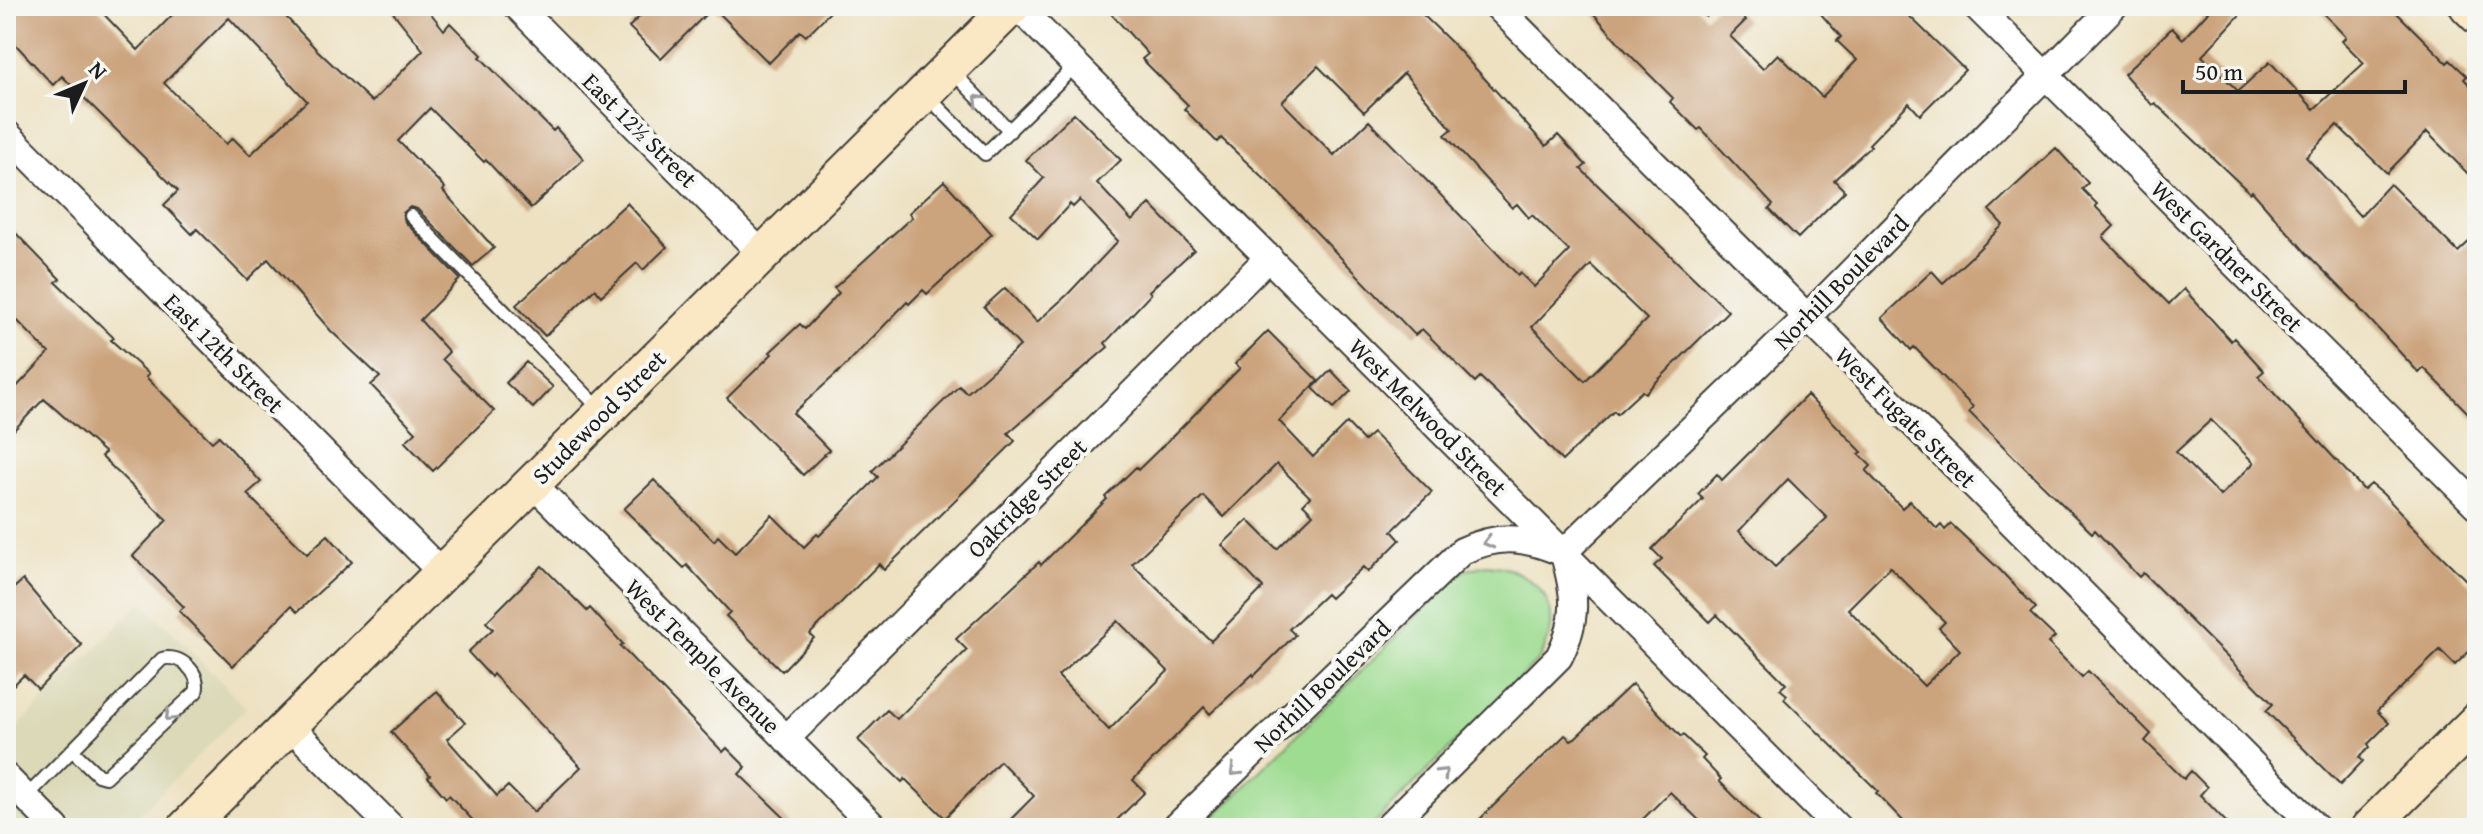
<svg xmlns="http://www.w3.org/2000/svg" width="2483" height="834" font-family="'Gentium Book Plus',serif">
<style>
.built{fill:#dbd9b8}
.green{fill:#9edc91;stroke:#5d7c56;stroke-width:2}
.building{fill:#cba37c;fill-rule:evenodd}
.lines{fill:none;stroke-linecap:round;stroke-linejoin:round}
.lane-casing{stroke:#3b3a35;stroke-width:16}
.street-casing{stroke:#3b3a35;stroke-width:30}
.secondary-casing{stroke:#3b3a35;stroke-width:40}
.lane{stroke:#fff;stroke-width:12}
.street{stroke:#fff;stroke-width:26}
.secondary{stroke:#fae7c3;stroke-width:36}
.oneway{stroke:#999}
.labels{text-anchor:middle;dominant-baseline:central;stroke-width:8;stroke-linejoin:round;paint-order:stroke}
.street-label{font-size:24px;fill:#1c1c1c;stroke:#f6f6f2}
</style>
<rect width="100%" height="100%" fill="#f6f6f2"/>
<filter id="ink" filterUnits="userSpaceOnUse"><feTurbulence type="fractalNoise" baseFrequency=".0125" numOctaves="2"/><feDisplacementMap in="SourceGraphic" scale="16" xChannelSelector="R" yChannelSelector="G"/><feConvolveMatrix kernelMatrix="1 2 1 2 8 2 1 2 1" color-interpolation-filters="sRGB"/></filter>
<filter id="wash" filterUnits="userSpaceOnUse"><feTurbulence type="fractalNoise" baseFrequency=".006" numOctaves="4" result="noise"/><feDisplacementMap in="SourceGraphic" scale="32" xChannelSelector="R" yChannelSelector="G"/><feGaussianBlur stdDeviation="1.8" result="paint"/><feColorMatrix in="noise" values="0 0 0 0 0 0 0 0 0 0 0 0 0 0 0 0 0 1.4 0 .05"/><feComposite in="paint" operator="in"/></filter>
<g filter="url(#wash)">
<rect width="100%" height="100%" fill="#ede1c1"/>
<path class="built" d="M142 602 246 708 125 828H6V739Z"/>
<path class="green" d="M1486 565C1521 567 1555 590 1551 628 1550 639 1545 648 1540 658L1370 828H1203L1454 579 1466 570Z"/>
<g id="blocks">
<path class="building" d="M6 6H96L138 50 181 6H276L316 49 372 102 423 50 388 6H425L444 30 450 23 482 55 480 57 553 131 556 128 584 159 531 208 486 160 484 162 430 108 398 141 445 188 443 191 494 248 473 266 417 209 410 207 403 213 405 222 460 279 420 320 449 352 442 359 494 411 433 471 405 442 416 432 371 385 380 377 331 331 268 259 247 280 197 229 192 234 164 205 178 191 62 76 53 85 6 34ZM229 18 307 101 250 155 233 138 226 144 164 83Z
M650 6H836L806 36 800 31 769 63 713 7 661 59 629 27Z
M1104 6H1414L1454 45 1546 146 1558 135 1586 165 1581 169 1728 311 1645 393 1642 391 1617 414 1614 411 1562 461 1517 412 1480 377 1475 382 1422 329 1415 335 1274 188 1221 138 1217 142 1184 109 1188 105 1142 59 1148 54ZM1318 66 1364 112 1404 73 1452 129 1445 135 1512 208 1517 204 1529 218 1532 215 1569 251 1534 287 1520 273 1518 275 1369 121 1334 155 1282 102ZM1591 265 1647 319 1585 381 1532 327Z
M1587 6H1695L1706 17 1716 6H1732L1746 20 1730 36 1763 69 1778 54 1822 97 1857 60 1837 41 1841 37 1814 6H1899L1965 70 1920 115 1909 103 1869 144 1871 146 1834 180 1845 191 1798 238 1769 209 1773 205 1701 128 1698 130 1670 102 1673 98 1626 51Z
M2213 6H2248L2202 56 2238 91 2270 62 2314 109 2364 63 2342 41 2346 37 2316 6H2390L2447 63 2450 60 2467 76 2464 79 2477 93V183L2427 132 2387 173 2337 125 2306 157 2360 216 2390 184 2458 252 2477 234V422L2424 368 2419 373 2358 307 2359 306 2308 255 2252 191 2250 193 2155 103 2152 105 2124 74 2172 28 2183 39Z
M1074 113 1121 160 1097 183 1132 221 1150 204 1194 250 1149 291 1151 294 1105 343 1108 347 1008 433 1015 441 884 570 879 564 810 634 814 638 782 671 726 616 730 612 687 565 684 568 624 509 654 480 714 541 718 536 735 553 772 515 804 547 817 534 819 536 878 477 872 471 959 386 967 393 1020 346 984 307 1005 288 1037 322 1067 295 1118 241 1080 200 1073 207 1070 204 1038 239 1011 214 1044 178 1026 160Z
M2056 148 2088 183 2082 189 2097 204 2095 206 2114 226 2103 237 2169 304 2184 289 2231 341 2234 338 2264 371 2258 376 2364 490 2371 484 2383 494 2408 520 2406 521 2477 591V644L2455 665 2440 650 2377 711 2389 723 2368 744 2370 747 2359 757 2363 761 2340 785 2266 711 2273 704 2241 671 2143 573 2139 577 2095 530 2092 533 2021 464 1969 412 1973 407 1914 347 1911 350 1882 318 1932 271 1943 283 1971 257 2003 225 1989 210ZM2211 420 2254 463 2220 496 2176 452Z
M944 181 992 234 927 294 923 290 909 304 907 302 844 367 793 413 829 450 803 475 727 398 772 354 770 352 800 324 805 329 839 293 834 288 912 217 909 213Z
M627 203 667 247 643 270 637 263 601 296 595 289 545 336 516 305Z
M6 223 60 279 56 282 114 338 111 340 149 374 146 377 212 442 219 436 261 482 247 494 307 554 328 535 352 562 297 612 291 606 233 666 179 611 184 607 133 556 167 520 101 456 105 453 44 399 6 438V398L49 353 6 309Z
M1268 331 1318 381 1279 421 1313 457 1347 423 1364 441 1373 433 1432 492 1392 531 1400 540 1368 572 1363 567 1330 598 1326 594 1289 629 1295 635 1254 676 1253 674 1210 714 1204 707 1133 780 1145 792 1109 828H1002L1034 796 1000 761 945 818 905 779 902 782 858 740 887 710 897 719 967 650 956 639 1039 562 1041 565 1107 499 1105 497 1136 467 1138 470 1183 426 1240 368 1235 364ZM1277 464 1310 497 1303 504 1313 514 1277 549 1248 520 1222 545 1263 588 1211 641 1132 564 1203 496 1224 517ZM1118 621 1168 671 1109 730 1058 676Z
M526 362 553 387 533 408 506 383Z
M1331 370 1351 391 1334 408 1313 388Z
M1807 395 1862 452 1859 454 1871 466 1866 471 1902 508 1910 501 1937 529 1941 525 1945 530 1951 524 1999 569 2036 608 2030 613 2055 637 2048 643 2082 677 2088 671 2151 734 2145 741 2184 779 2191 771 2207 787 2200 795 2232 828H1910L1876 793 1878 791 1784 699 1787 695 1780 689 1786 684 1717 615 1710 622 1654 566 1662 559 1652 549 1703 499 1698 494 1717 474 1722 480ZM1788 479 1827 518 1775 567 1739 531ZM1890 567 1945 622 1939 628 1960 650 1924 686 1848 609Z
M542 566 587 611 590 608 623 644 620 646 723 752 727 748 746 767 739 774 795 828H480L449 795 446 798 428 777 430 775 391 732 437 691 465 723 447 739 497 796 508 786 534 812 581 767 493 674 491 677 468 652 493 629 486 622Z
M23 580 56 619 82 645 38 689 24 675 6 692V595Z
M1632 684 1681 737 1683 735 1705 756 1702 759 1721 779 1719 781 1766 828H1707L1670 792 1634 828H1471L1565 735 1571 740 1575 738Z"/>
</g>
</g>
<g filter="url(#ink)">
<use href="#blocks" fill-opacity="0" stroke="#3b3a35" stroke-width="2"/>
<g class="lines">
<defs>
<path id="lane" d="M951 70 1010 131
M928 97 985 154 1076 65
M411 216 601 410
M26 797 162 659C180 653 202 674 196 692L105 777 98 775 72 750"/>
<path id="street" d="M517 6 762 254
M1017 6 1838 828
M1497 6 2316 828
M1976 6 2477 506
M6 133 442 573
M532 483 875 828
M1563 553 1807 317 2114 6
M289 725 392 828
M786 739 1269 257
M6 777 56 828
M1175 828 1462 551C1497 535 1520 536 1556 550
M1387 828 1559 657C1578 619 1576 596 1564 555"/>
<path id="secondary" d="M2468 6 2477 15
M186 828 1012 6
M2369 828 2477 721"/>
</defs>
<use href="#lane" class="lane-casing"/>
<use href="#street" class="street-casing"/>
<use href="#secondary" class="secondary-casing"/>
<use href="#lane" class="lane"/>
<use href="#street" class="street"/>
<use href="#secondary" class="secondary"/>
</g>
<defs><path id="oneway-chevron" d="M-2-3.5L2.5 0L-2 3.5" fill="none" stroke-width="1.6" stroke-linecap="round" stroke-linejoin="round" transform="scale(2)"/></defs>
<g class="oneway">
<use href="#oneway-chevron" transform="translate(979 100) rotate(-134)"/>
<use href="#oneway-chevron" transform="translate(1488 542) rotate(165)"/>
<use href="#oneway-chevron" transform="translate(170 716) rotate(136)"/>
<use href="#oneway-chevron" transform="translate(1235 771) rotate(136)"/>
<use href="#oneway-chevron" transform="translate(1443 773) rotate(-45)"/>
</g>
</g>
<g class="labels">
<g class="street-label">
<text transform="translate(640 130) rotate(45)">East 12½ Street</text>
<text transform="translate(2227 256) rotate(45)">West Gardner Street</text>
<text transform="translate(1841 282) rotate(-45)">Norhill Boulevard</text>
<text transform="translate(224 353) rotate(45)">East 12th Street</text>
<text transform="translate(599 417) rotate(-45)">Studewood Street</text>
<text transform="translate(1428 417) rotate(45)">West Melwood Street</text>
<text transform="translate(1906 417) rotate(45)">West Fugate Street</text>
<text transform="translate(1027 498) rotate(-45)">Oakridge Street</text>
<text transform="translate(703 656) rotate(45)">West Temple Avenue</text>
<text transform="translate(1322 686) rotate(-44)">Norhill Boulevard</text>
</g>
</g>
<rect width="2483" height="834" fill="none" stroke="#f6f6f2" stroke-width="32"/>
<g transform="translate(84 84) rotate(46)" stroke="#f6f6f2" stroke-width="6" paint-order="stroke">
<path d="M0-6L14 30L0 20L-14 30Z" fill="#1c1c1c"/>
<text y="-12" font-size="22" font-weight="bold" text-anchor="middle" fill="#1c1c1c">N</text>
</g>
<path d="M2183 80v12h222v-12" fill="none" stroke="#1c1c1c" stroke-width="4"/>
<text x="2195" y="80" font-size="24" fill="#1c1c1c" stroke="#f6f6f2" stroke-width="6" paint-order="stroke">50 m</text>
</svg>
